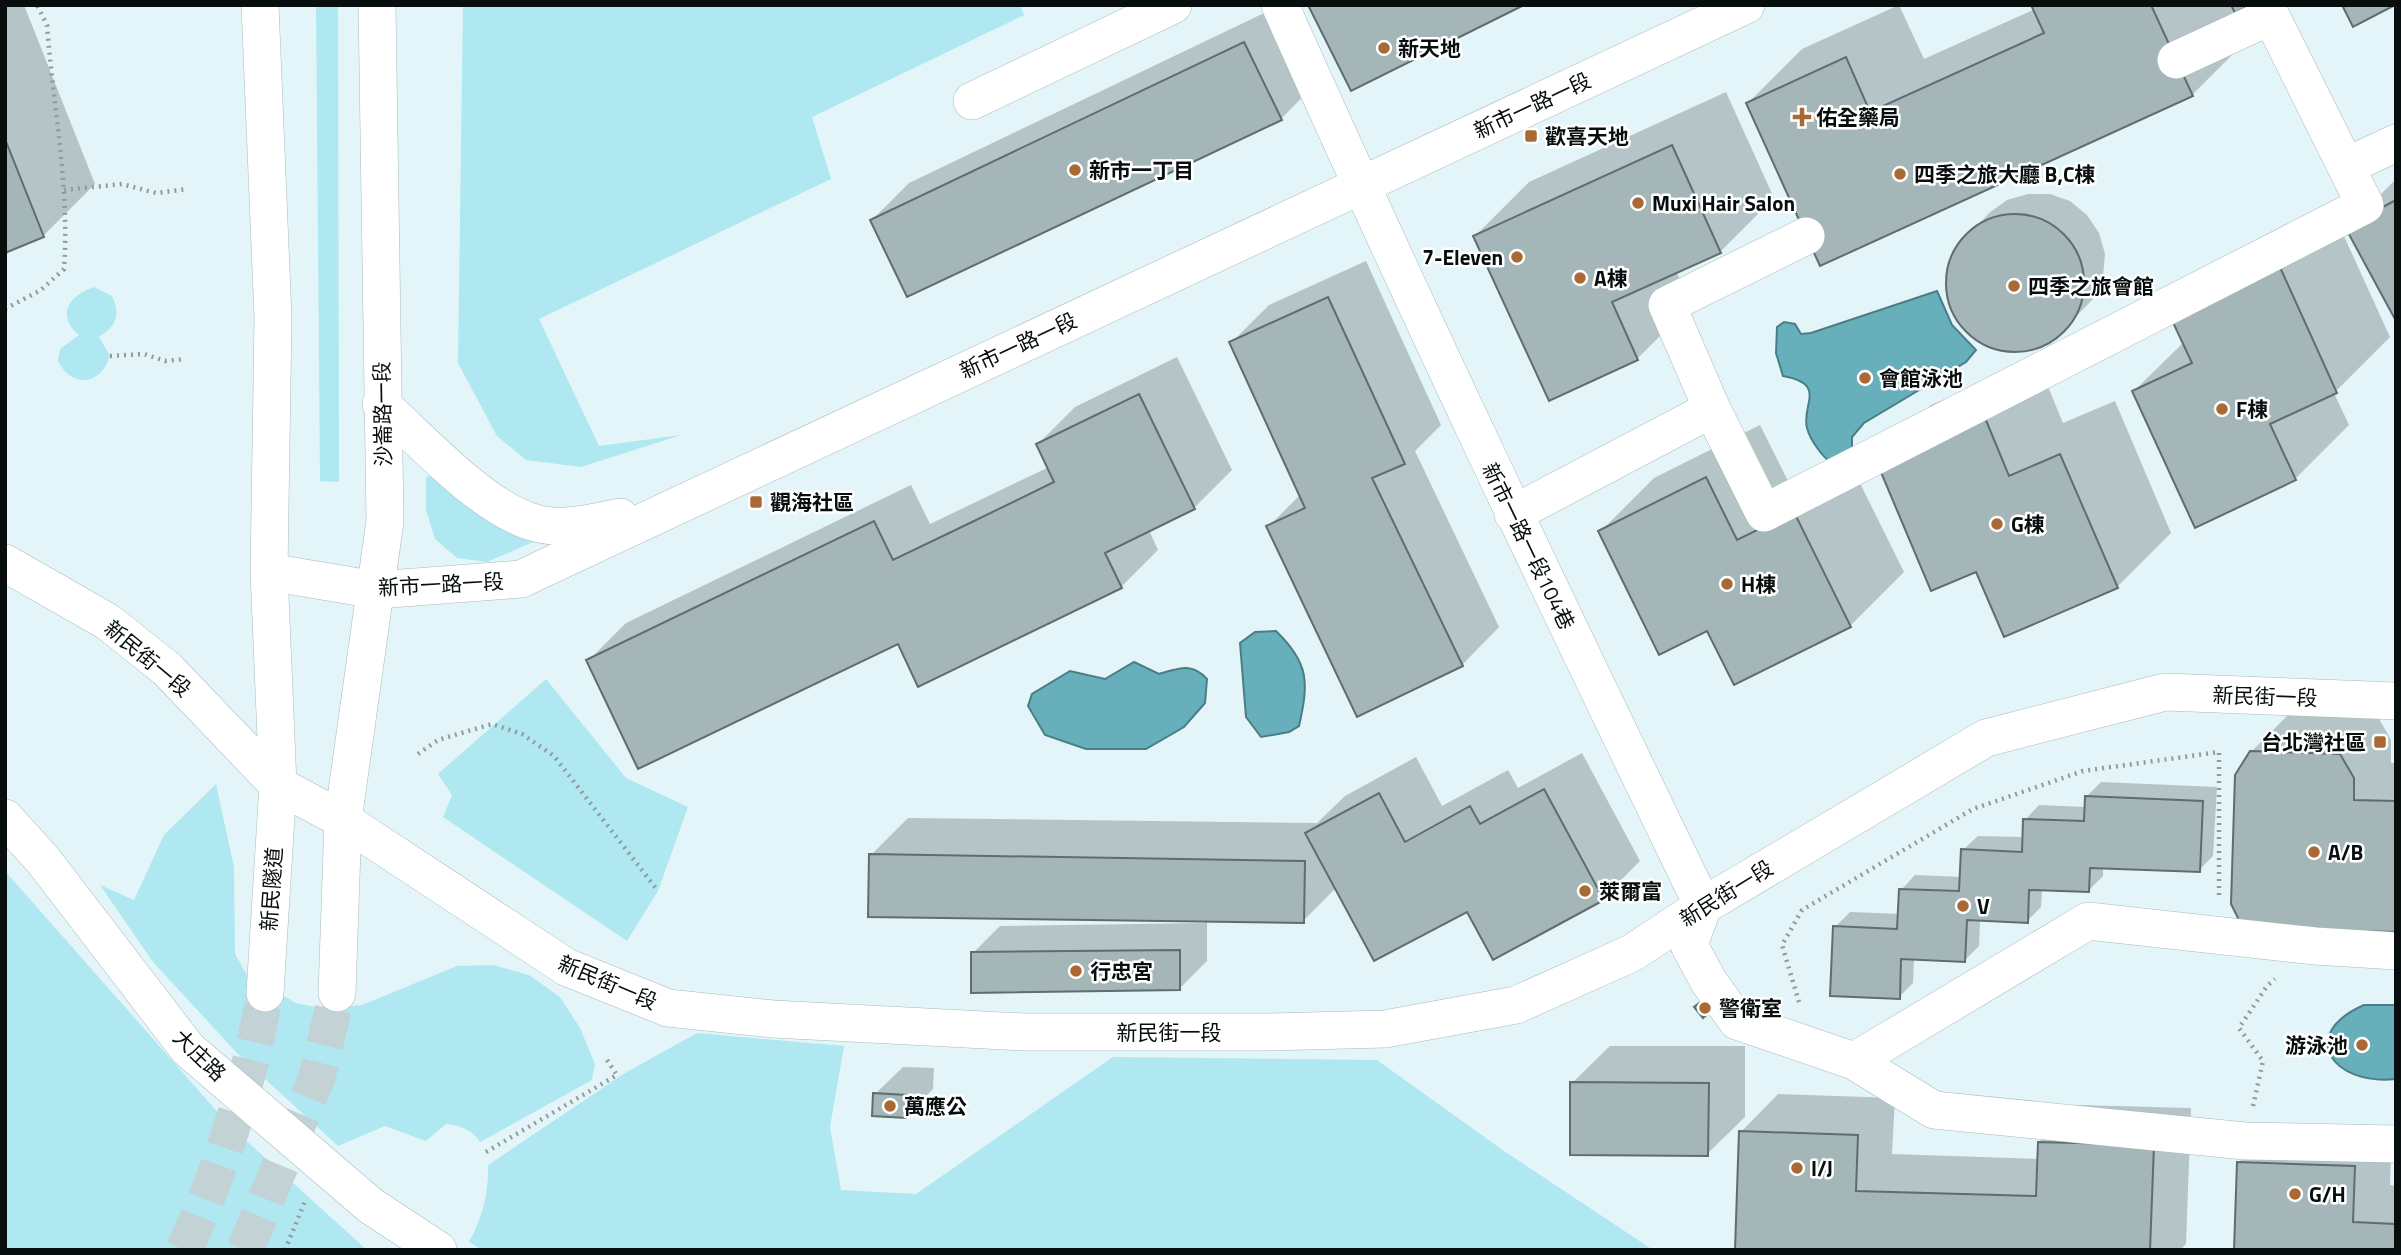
<svg xmlns="http://www.w3.org/2000/svg" width="2401" height="1255" font-family="'Titillium Web','Noto Sans TC',sans-serif">
<style>
.green{fill:#afe8f1}
.water{fill:#67afba;stroke:#4a7e86;stroke-width:2}
.shadow{fill:#0003}
.building{fill:#a5b6b8;stroke:#5e6d6f;stroke-width:2}
.lines{fill:none;stroke-linecap:round;stroke-linejoin:round}
.minor-tunnel{stroke:#c2d2d5;stroke-width:37;stroke-dasharray:37 18;stroke-linecap:butt}
.minor-casing{stroke:#a9babc;stroke-width:38}
.path{stroke:#8f9c9f;stroke-width:4.5;stroke-dasharray:2 5;stroke-linecap:butt}
.minor{stroke:#fff;stroke-width:37}
.poi-dot{fill:#aa6934;stroke:#fff;stroke-width:2.5}
.labels{text-anchor:middle;dominant-baseline:central;stroke-width:5;stroke-linejoin:round;paint-order:stroke}
.poi-label{font-size:21px;font-weight:bold;fill:#080d0e;stroke:#fff;text-anchor:start}
.street-label{font-size:21px;fill:#080d0e;stroke:#fff}
</style>
<rect width="100%" height="100%" fill="#e3f5f8"/>
<path class="green" d="M316 5H338L339 482 320 481Z
M463 5H1020L1024 15 812 117 831 179 539 319 599 446 681 435 581 467 526 460 497 436 458 363Z
M94 287 112 296C121 315 116 326 99 337L110 356C101 386 71 388 58 361L60 349 79 335C55 315 70 295 94 287Z
M434 474 540 539 487 562 457 558 435 539 426 510V477Z
M546 679 626 778 688 807 658 891 627 941 443 817 452 795 438 774Z
M216 784 234 867 235 954 247 975 296 1003 325 1009 362 1005 457 966 493 965 529 975 560 997 580 1028 595 1064 592 1080 480 1142C472 1130 460 1125 446 1124L426 1141 385 1126 338 1146 237 1053 153 962 100 885 134 900 164 835Z
M5 871 229 1125 367 1250H5Z
M697 1033 844 1046 830 1127 841 1190 916 1194 1113 1057 1377 1060 1504 1151 1653 1250H482L469 1242C482 1218 489 1193 488 1165L625 1073Z"/>
<path class="water" d="M1937 291 1952 325 1976 350 1966 362 1864 423 1852 437V455L1833 464C1823 458 1810 440 1807 428 1801 405 1828 384 1783 376L1776 353 1777 327 1784 322 1795 324 1801 334 1811 333Z
M1276 631C1309 663 1309 682 1299 726L1289 732 1261 737 1246 717 1240 643 1255 632Z
M1134 662 1159 674C1179 668 1192 662 1207 679L1205 703 1184 727 1146 749H1086L1045 735 1028 706 1032 694 1070 671 1105 679Z
M2364 1005H2396V1079C2333 1086 2296 1035 2364 1005Z"/>
<path class="shadow" d="M5 5H24L95 184 43 236 5 251Z
M1281 5 1318 81 1281 119 872 220 909 183Z
M1899 5 1924 59 2035 9 2033 5H2231L2246 41 2192 95 1821 264 1748 103 1802 49Z
M1726 92 1774 198 1720 252 1676 271 1691 305 1637 359 1475 236 1529 182Z
M2396 179V317L2347 228Z
M2028 194H2050L2070 201 2087 215 2099 233 2105 254 2103 277 2094 298 2056 337 2035 348 2013 351 1990 347 1971 335 1955 318 1947 296V273L1954 252 1989 213 2007 200Z
M2333 212 2390 337 2334 393 2349 425 2295 479 2134 391 2184 342Z
M1366 261 1441 425 1415 451 1499 627 1462 665 1268 527 1301 494 1231 343 1269 305Z
M1177 357 1232 470 1194 508 1149 530 1158 550 1121 587 898 641 588 661 626 623 911 485 930 524 1049 467 1038 444 1075 407Z
M2037 360 2063 423 2115 401 2171 533 2117 587 1977 569 1877 459 1931 405Z
M1760 425 1791 487 1848 459 1904 572 1850 626 1735 683 1708 629 1600 532 1654 478Z
M2289 714 2378 717 2391 740V763H2396V931L2251 752Z
M1582 753 1640 861 1603 898 1337 887 1303 921 1207 920V961L1179 989 973 953 1000 926 1205 923V920L871 855 908 818 1317 823 1345 796 1416 757 1442 806 1508 770 1518 788Z
M2101 782 2217 787 2213 856 2199 870 2103 866V876L2089 890 2042 888 2041 907 2027 921 1980 919 1979 946 1965 960 1914 958 1913 983 1899 997 1835 927 1850 912 1900 914 1901 890 1915 875 1962 877 1963 850 1978 836 2024 837 2025 820 2039 805 2086 807 2087 796Z
M1610 1046H1745V1117L1707 1154 1572 1083Z
M903 1067 934 1068 933 1089 905 1117 875 1094Z
M1778 1094 1895 1098 1892 1154 2039 1159V1142L2077 1105 2191 1108 2186 1244 2180 1250H1737L1741 1132Z
M2276 1126 2392 1129 2390 1185 2396 1186V1250L2238 1163Z"/>
<path class="building" d="M1308 5H1524L1351 91Z
M2031 5H2151L2193 96 1820 266 1746 103 1846 57 1870 112 2044 33Z
M2231 5H2251L2235 13Z
M2342 5H2395L2353 27Z
M1244 42 1282 120 907 297 870 220Z
M5 139 44 237 5 253Z
M1672 145 1721 253 1612 302 1638 360 1549 401 1473 236Z
M2396 200V321L2345 227Z
M1946 283a69 69 0 1 1 138 0a69 69 0 1 1-138 0Z
M2279 265 2337 393 2270 424 2296 480 2195 528 2132 391 2192 363 2170 316Z
M1328 297 1405 464 1372 478 1463 666 1357 717 1266 526 1305 508 1229 342Z
M1139 394 1195 509 1105 553 1122 588 918 687 898 644 638 769 586 660 874 521 893 560 972 522 1054 482 1036 444Z
M1983 413 2009 476 2060 454 2118 588 2004 637 1976 572 1931 591 1875 458Z
M1706 477 1737 540 1794 512 1851 627 1734 685 1707 631 1659 655 1598 531Z
M2250 751 2340 754 2354 778V800L2396 801V932L2243 928 2231 904 2235 775Z
M1544 789 1604 900 1493 960 1467 912 1374 961 1305 833 1379 793 1405 842 1470 806 1480 824Z
M2085 796 2203 801 2200 872 2090 868 2089 892 2029 890 2028 923 1967 920 1965 962 1901 959 1900 999 1830 996 1833 926 1897 929 1899 889 1959 891 1961 849 2022 852 2023 819 2084 821Z
M869 854 1305 861 1304 923 868 917Z
M1180 950V990L971 993V952Z
M1707 997 1715 1008 1703 1018 1694 1007Z
M1570 1082 1709 1083 1708 1156 1570 1155Z
M873 1093 907 1095 906 1118 872 1116Z
M1739 1131 1858 1135 1856 1191 2036 1196 2038 1142 2154 1145 2150 1250H1735Z
M2237 1162 2355 1166 2353 1222 2396 1224V1250H2234Z"/>
<g class="lines">
<path class="minor-tunnel" d="M184 1250C222 1168 249 1082 265 993
M245 1250 317 1077 337 993"/>
<defs>
<path id="minor" d="M260 5 273 318 269 572 278 785 265 993
M1280 5C1415 308 1558 607 1703 906L1689 945 1709 982 1737 1021 1854 1061 1934 1110 2245 1141 2396 1144
M972 101 1173 5
M2347 166 2396 143
M1806 236 1667 305 1712 409 1764 513 2365 205 2271 16 2176 60
M381 404C421 440 479 504 529 521 558 532 591 523 620 517
M1513 514 1712 409
M5 563 108 622 167 669 278 785 343 820 566 967 668 1008 773 1019 1024 1032H1266L1385 1029 1516 1005 1632 953 1703 906 1986 738 2165 692 2396 701
M269 572 376 590 521 579 1746 5
M5 818 43 860 188 1049 371 1206 438 1250
M337 993 343 820 385 521 377 5
M1854 1061 2088 921 2315 946 2396 951"/>
</defs>
<use href="#minor" class="minor-casing"/>
<path class="path" d="M64 190 122 184 156 193 188 189
M5 309 41 290 64 269C70 188 53 106 47 25L37 5
M110 356 144 354 165 361 185 359
M418 754 438 740 492 724 522 734 554 756 658 891
M1799 1002 1782 945 1802 910 1973 809 2083 771 2219 752V898
M2253 1106 2263 1061 2239 1028 2267 986 2275 979
M486 1152 617 1075 605 1057
M285 1250 306 1199"/>
<use href="#minor" class="minor"/>
</g>
<g class="poi-dot">
<circle cx="1384" cy="48" r="7"/>
<path d="M1798.5 106.5h7v7h7v7h-7v7h-7v-7h-7v-7h7z"/>
<rect x="1524" y="129" width="14" height="14" rx="3.5"/>
<circle cx="1075" cy="170" r="7"/>
<circle cx="1900" cy="174" r="7"/>
<circle cx="1638" cy="203" r="7"/>
<circle cx="1517" cy="257" r="7"/>
<circle cx="1580" cy="278" r="7"/>
<circle cx="2014" cy="286" r="7"/>
<circle cx="1865" cy="378" r="7"/>
<circle cx="2222" cy="409" r="7"/>
<rect x="749" y="495" width="14" height="14" rx="3.5"/>
<circle cx="1997" cy="524" r="7"/>
<circle cx="1727" cy="584" r="7"/>
<rect x="2373" y="735" width="14" height="14" rx="3.5"/>
<circle cx="2314" cy="852" r="7"/>
<circle cx="1585" cy="891" r="7"/>
<circle cx="1963" cy="906" r="7"/>
<circle cx="1076" cy="971" r="7"/>
<circle cx="1705" cy="1008" r="7"/>
<circle cx="2362" cy="1045" r="7"/>
<circle cx="890" cy="1106" r="7"/>
<circle cx="1797" cy="1168" r="7"/>
<circle cx="2295" cy="1194" r="7"/>
</g>
<g class="labels">
<g class="poi-label">
<text x="1398" y="48">新天地</text>
<text x="1816" y="117">佑全藥局</text>
<text x="1545" y="136">歡喜天地</text>
<text x="1089" y="170">新市一丁目</text>
<text x="1914" y="174">四季之旅大廳 B,C棟</text>
<text x="1652" y="203">Muxi Hair Salon</text>
<text x="1503" y="257" text-anchor="end">7-Eleven</text>
<text x="1594" y="278">A棟</text>
<text x="2028" y="286">四季之旅會館</text>
<text x="1879" y="378">會館泳池</text>
<text x="2236" y="409">F棟</text>
<text x="770" y="502">觀海社區</text>
<text x="2011" y="524">G棟</text>
<text x="1741" y="584">H棟</text>
<text x="2366" y="742" text-anchor="end">台北灣社區</text>
<text x="2328" y="852">A/B</text>
<text x="1599" y="891">萊爾富</text>
<text x="1977" y="906">V</text>
<text x="1090" y="971">行忠宮</text>
<text x="1719" y="1008">警衛室</text>
<text x="2348" y="1045" text-anchor="end">游泳池</text>
<text x="904" y="1106">萬應公</text>
<text x="1811" y="1168">I/J</text>
<text x="2309" y="1194">G/H</text>
</g>
<g class="street-label">
<text transform="translate(1532 105) rotate(-25)">新市一路一段</text>
<text transform="translate(1018 345) rotate(-25)">新市一路一段</text>
<text transform="translate(382 414) rotate(-91)">沙崙路一段</text>
<text transform="translate(1529 546) rotate(64)">新市一路一段104巷</text>
<text transform="translate(441 584) rotate(-3)">新市一路一段</text>
<text transform="translate(148 658) rotate(40)">新民街一段</text>
<text transform="translate(2265 696) rotate(2)">新民街一段</text>
<text transform="translate(271 889) rotate(-86)">新民隧道</text>
<text transform="translate(1726 893) rotate(-32)">新民街一段</text>
<text transform="translate(608 982) rotate(23)">新民街一段</text>
<text x="1169" y="1032">新民街一段</text>
<text transform="translate(200 1055) rotate(44)">大庄路</text>
</g>
</g>
<rect width="2401" height="1255" fill="none" stroke="#080d0e" stroke-width="14"/>
</svg>
